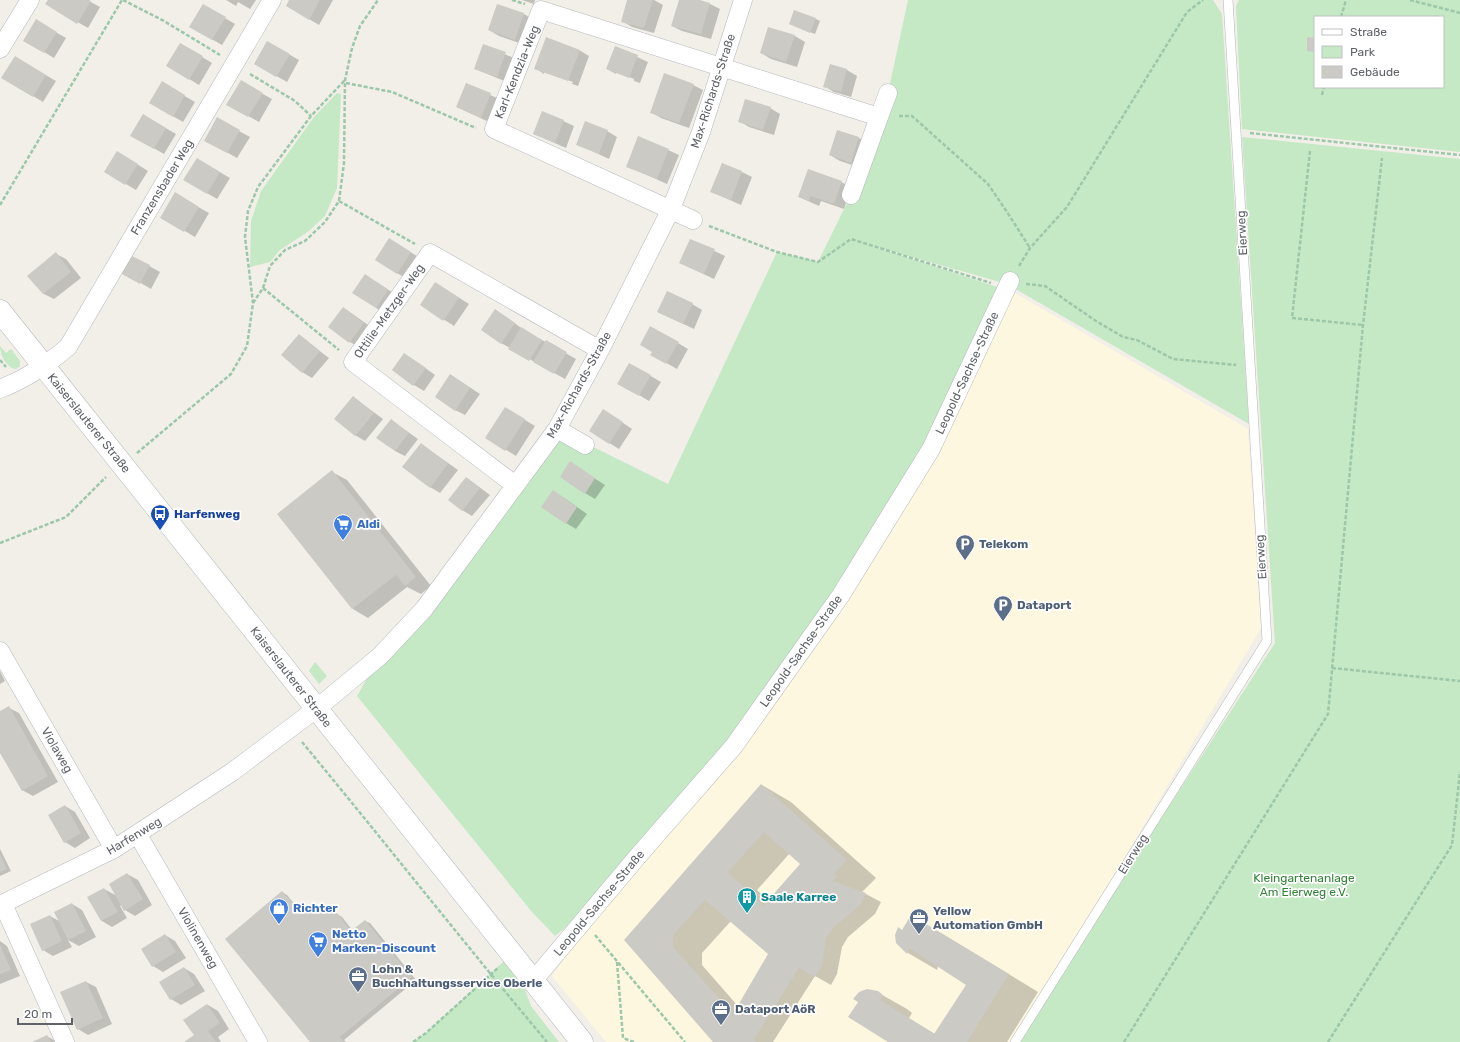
<svg xmlns="http://www.w3.org/2000/svg" width="1460" height="1042" font-family="Rubik,sans-serif">
<style>
.commercial{fill:#fef7e0}
.green{fill:#c5e8c5;fill-rule:evenodd}
.shadow{fill:#0003;fill-rule:evenodd}
.building{fill:#cccac5;fill-rule:evenodd}
.lines{fill:none;stroke-linecap:round;stroke-linejoin:round}
.service-casing{stroke:#b5b8bc;stroke-width:10}
.minor-casing{stroke:#b5b8bc;stroke-width:19}
.tertiary-casing{stroke:#b5b8bc;stroke-width:23}
.path{stroke:#9cc7a9;stroke-width:2.5;stroke-dasharray:4 2;stroke-linecap:butt}
.service{stroke:#fff;stroke-width:9}
.minor{stroke:#fff;stroke-width:18}
.tertiary{stroke:#fff;stroke-width:22}
.labels{text-anchor:middle;dominant-baseline:central;stroke-width:3.5;stroke-linejoin:round;paint-order:stroke}
.street-label{font-size:12px;fill:#5f6368;stroke:#fff}
.transit-label{font-size:12px;font-weight:bold;fill:#164399;stroke:#fff;text-anchor:start}
.shop-label{font-size:12px;font-weight:bold;fill:#366cbe;stroke:#fff;text-anchor:start}
.service-label{font-size:12px;font-weight:bold;fill:#4e5e75;stroke:#fff;text-anchor:start}
.park-label{font-size:12px;fill:#348238;stroke:#fff}
.culture-label{font-size:12px;font-weight:bold;fill:#0d838f;stroke:#fff;text-anchor:start}
</style>
<rect width="100%" height="100%" fill="#f1efe8"/>
<path class="commercial" d="M1015 293 1248 429 1261 628 1015 1042H606L552 976 931 449Z"/>
<path class="green" d="M908 0H1213L1222 14 1249 424 1007 284 866 244 997 287 931 449 734 746 578 917 555 936 532 912 357 696 380 656 557 429 668 484 777 252 818 262 851 195 888 93Z
M1239 0H1460V152L1242 129 1236 6ZM1315 17H1443V87H1315Z
M337 93 341 94 337 188 325 216 309 231 280 250 270 262 250 267 251 221 261 191 314 117Z
M1242 137 1460 159V1042H1016L1275 643Z
M0 346 6 353 11 349 20 361V366L16 369C6 368 0 354 0 346Z
M315 662 327 676 319 684 309 671Z
M512 954 531 1006 559 1042H413L426 1033Z"/>
<path class="shadow" d="M49 0H87L100 7 88 28 46 4Z
M226 0H256L250 9 238 2 236 6Z
M291 0H333L319 25 287 6Z
M522 0H535L534 4Z
M629 0H654L663 5 654 33 632 27 622 21Z
M680 0H697L710 4 720 9 711 39 682 31 672 26Z
M203 5 235 24 222 45 190 27Z
M524 14 534 20 525 45 499 36 489 30Z
M816 19 820 21 815 34 790 24Z
M36 21 66 38 54 58 24 40Z
M795 36 805 42 797 67 771 59 761 53Z
M267 42 299 60 287 82 255 64Z
M181 44 212 63 199 85 168 66Z
M484 45 516 59 507 82 475 69Z
M615 47 648 62 640 83 634 81V79L616 72V74L607 69Z
M579 50 589 56 578 86 544 74 572 84 573 82 544 72V74L535 68Z
M25 63 56 81 43 102 33 96Z
M830 65 847 70 857 76 851 97 834 92 824 86Z
M241 82 272 99 259 122 228 105Z
M162 83 195 102 183 122 150 103Z
M467 84 501 100 491 123 457 107Z
M693 85 703 90 689 128 661 118 651 112Z
M770 108 780 114 774 135 749 127 739 121Z
M543 112 574 126 566 148 534 134Z
M143 115 176 134 164 154 131 135Z
M217 119 250 137 237 158 205 140Z
M607 131 617 137 609 159 577 144Z
M838 131 859 138 869 144 861 168 840 161 830 155Z
M639 137 679 155 667 184 627 166Z
M127 158 148 171 136 190 106 172Z
M197 159 230 178 217 199 185 180Z
M742 172 752 177 741 205 712 192Z
M841 182 851 187 844 209 821 201 819 206 799 197Z
M175 194 209 213 195 237 161 217Z
M691 240 725 256 714 279 680 263Z
M399 245 420 258 407 279 397 273Z
M56 254 66 259 81 278 54 299 44 294 29 276Z
M131 256 160 272 151 289 122 272Z
M375 281 398 296 386 313 376 308Z
M436 283 469 304 454 326 421 305Z
M692 304 702 310 694 329 658 312Z
M344 308 374 329 360 348 350 342Z
M505 316 524 330 576 359 565 379 501 343Z
M300 336 329 358 312 378 302 372Z
M678 343 688 349 677 369 652 355Z
M414 360 435 375 424 391 414 385Z
M630 364 661 382 649 401 619 383Z
M451 375 480 394 465 415 455 410Z
M353 397 383 419 365 441 355 435Z
M515 414 535 426 516 456 487 438Z
M613 416 632 429 619 449 590 431Z
M391 420 418 439 405 456 395 451Z
M421 444 458 470 440 493 430 487Z
M580 469 605 485 595 499 585 493Z
M332 472 347 480 431 586 421 594 407 587 368 618 353 609 278 514Z
M467 478 490 495 472 516 462 510Z
M563 497 587 514 576 529 566 523Z
M0 671 5 681 0 684Z
M9 708 19 713 58 782 33 796 22 790 0 751V713Z
M762 785 791 802 876 878 862 892 881 902 875 914 848 937 842 947 837 974 831 985 815 976 773 1042H714L625 940ZM790 853 807 870 769 901 757 890ZM731 921 769 954 738 1006 702 965V953Z
M65 806 75 812 90 838 75 848 65 842Z
M0 849 11 871 0 876Z
M127 874 138 880 152 905 135 916 125 910 122 905 120 906 127 918 112 927 102 921 88 898 104 889 117 896Z
M282 892 287 895 300 911 337 914 342 917 353 931 365 921 370 923 416 980 344 1040 346 1042H311Z
M72 904 82 910 96 937 79 946 68 940 72 947 53 956 43 950 50 916 59 921Z
M903 931 941 933 1038 992 1007 1042H889L877 992 907 1009 912 1013 909 1018 935 1034 967 984 938 966 937 970 908 953 897 942Z
M165 935 175 941 186 958 163 972 153 966Z
M0 941 7 946 20 976 0 984Z
M184 968 194 974 205 991 181 1005 171 999Z
M86 982 96 987 112 1024 88 1035 78 1029Z
M208 1005 218 1011 229 1029 218 1037 221 1042H186L195 1036Z
M47 1036 57 1042H34Z"/>
<path class="building" d="M48 0H89L91 1 77 24 45 4Z
M289 0H320L309 20 286 6Z
M627 0H653L644 28 621 22Z
M679 0H700L710 3 701 34 671 26Z
M203 4 226 17 212 40 189 27Z
M497 4 524 13 515 40 488 30Z
M794 10 816 18 810 33 789 24Z
M36 19 57 32 44 53 23 41Z
M768 27 795 35 786 62 760 53Z
M546 37 580 50 568 81 534 69Z
M1307 37 1315 38V52L1307 51Z
M267 41 290 54 276 77 254 64Z
M180 43 203 56 189 80 166 66Z
M483 44 506 52 497 77 474 69Z
M615 46 638 55 629 78 606 69Z
M15 56 46 75 33 97 1 78Z
M830 64 847 69 841 92 823 87Z
M664 73 694 84 679 123 650 113Z
M241 80 263 93 248 117 226 105Z
M162 81 185 95 173 117 149 103Z
M466 83 491 93 481 118 456 107Z
M745 99 771 107 763 130 738 122Z
M542 111 564 120 555 143 533 134Z
M143 114 166 128 154 149 130 136Z
M217 117 240 130 227 153 204 141Z
M585 121 608 130 599 154 576 145Z
M837 130 859 137 851 163 829 155Z
M638 136 669 149 657 179 626 167Z
M117 151 138 164 125 185 104 172Z
M197 158 220 172 207 194 183 180Z
M722 163 742 171 731 200 710 192Z
M808 169 842 181 834 204 810 196 809 201 798 197Z
M175 192 199 207 184 232 160 218Z
M389 238 411 252 397 274 375 260Z
M690 239 715 249 704 274 679 263Z
M56 252 71 272 43 294 27 276Z
M130 255 150 265 140 284 120 273Z
M365 274 388 290 376 308 352 293Z
M435 282 459 298 443 321 420 305Z
M667 291 693 303 683 324 657 312Z
M343 307 364 323 349 343 328 327Z
M495 309 515 323 501 344 481 330Z
M650 326 679 342 666 364 650 355 652 352 640 345Z
M521 327 542 340 529 361 508 349Z
M299 334 320 351 302 373 281 355Z
M546 340 567 352 554 374 533 362Z
M404 353 426 368 413 386 392 370Z
M629 363 651 375 639 396 617 384Z
M450 374 470 388 455 411 435 397Z
M353 396 374 413 355 436 334 419Z
M505 407 525 419 505 451 485 438Z
M603 409 623 422 609 444 589 431Z
M391 419 409 433 395 451 376 438Z
M421 443 448 464 430 488 402 467Z
M570 461 595 478 585 494 560 477Z
M332 470 416 577 405 586 396 575 352 609 277 514Z
M466 477 480 488 462 511 448 500Z
M553 490 577 507 566 524 541 507Z
M9 706 48 776 22 791 0 753V711Z
M761 784 847 860 833 874 837 876 833 881 866 893 860 905 833 928 826 938 822 965 815 977 799 968 754 1039 756 1042H713L624 940ZM764 832 800 864 763 906 728 872ZM705 900 768 954 733 1014 673 947V935Z
M65 805 81 833 64 843 48 815Z
M0 854 7 869 0 872Z
M127 873 143 899 124 911 109 884Z
M104 888 118 912 101 921 87 897Z
M282 891 298 910 337 913 351 931 365 920 412 977 340 1037 344 1042H310L225 939Z
M72 903 86 931 68 940 54 912Z
M50 915 62 941 42 951 30 924Z
M911 915 1009 974 967 1042H888L848 1017 858 1002 853 999 859 992 867 989 878 991 883 995 880 1000 934 1034 966 985 909 948 907 954 896 943 895 935 898 927 902 930Z
M165 934 176 952 152 967 141 949Z
M0 945 11 970 0 974Z
M184 967 195 985 170 1000 159 982Z
M86 981 103 1018 77 1030 60 992Z
M207 1004 220 1023 208 1031 216 1042H184L194 1035 183 1020Z
M47 1035 51 1042H32Z"/>
<g class="lines">
<defs>
<path id="service" d="M1015 1042 1267 641 1228 0"/>
<path id="minor" d="M0 49 30 0
M851 195 879 117
M693 220 494 129 541 10 879 117 888 93
M0 389C26 379 46 365 68 347L272 0
M557 429 585 445
M515 485 353 362 430 253 600 350
M0 651 114 849
M138 835 258 1042
M3 904 65 1042
M0 905 114 849 232 772 316 709 380 656 424 609 557 429 600 350 671 209 701 132 743 0
M533 981 638 856 734 746 841 595 931 449 1010 281"/>
<path id="tertiary" d="M0 311 582 1042"/>
</defs>
<use href="#service" class="service-casing"/>
<use href="#minor" class="minor-casing"/>
<use href="#tertiary" class="tertiary-casing"/>
<path class="path" d="M123 0 164 21 220 55
M512 0 525 4
M1410 0 1460 13
M1341 17 1346 0
M250 74 295 101 311 116
M346 83 392 92 476 128
M1322 95 1324 87
M899 116H912L988 184 1007 212 1030 248
M1250 133 1460 155
M1310 151 1292 318 1363 325
M339 201 415 244
M0 205 122 0
M709 226 777 252 818 262 851 239 991 283
M1019 266 1030 248 1067 207 1187 12 1203 0
M1026 284 1045 286 1096 321 1123 337 1137 340 1173 359 1236 365
M263 288 339 350
M253 303 263 288 270 266 285 250 305 241 325 222 339 201 344 163 345 80 352 48 360 26 378 0
M0 360 6 367
M137 453 231 374 247 346 253 303 245 237 248 211 258 187 311 116 345 80
M0 543 66 517 106 477
M1332 668 1460 681
M302 742C384 841 464 943 547 1042
M595 935 685 1042
M617 962 623 1038 634 1042
M413 1042 426 1033 499 967
M1124 1042 1328 714 1363 325 1382 158
M1328 1042 1452 845 1460 772"/>
<use href="#service" class="service"/>
<use href="#minor" class="minor"/>
<use href="#tertiary" class="tertiary"/>
</g>
<defs>
<symbol id="bus-pin" viewBox="-11 -11 22 30"><path d="M0 17L-7.5 6A9.5 9.5 0 1 1 7.5 6Z" fill="#1a4fb4" stroke="#fff"/><path d="M-5-6H5V4H4V6H2V4H-2V6H-4V4H-5ZM-3.5-4V0h7V-4ZM-3.5 1.2v1.5H-2V1.2ZM2 1.2v1.5H3.5V1.2Z" fill="#fff"/></symbol>
<symbol id="supermarket-pin" viewBox="-11 -11 22 30"><path d="M0 17L-7.5 6A9.5 9.5 0 1 1 7.5 6Z" fill="#3f7fe0" stroke="#fff"/><path d="M-6-5.5h2.5l.6 2H6L4.5 2H-2.5L-4.4-4H-6ZM-1.5 3.2a1.3 1.3 0 1 0 .1 0ZM3 3.2a1.3 1.3 0 1 0 .1 0Z" fill="#fff"/></symbol>
<symbol id="parking-pin" viewBox="-11 -11 22 30"><path d="M0 17L-7.5 6A9.5 9.5 0 1 1 7.5 6Z" fill="#5c6f8a" stroke="#fff"/><path d="M-3.5-5.5H1a3.5 3.5 0 0 1 0 7H-1V5.5H-3.5ZM-1-3.4V-.6H.8a1.4 1.4 0 0 0 0-2.8Z" fill="#fff"/></symbol>
<symbol id="building-pin" viewBox="-11 -11 22 30"><path d="M0 17L-7.5 6A9.5 9.5 0 1 1 7.5 6Z" fill="#0f9aa8" stroke="#fff"/><path d="M-4-6H4V6H1V3H-1V6H-4ZM-2.5-4.3h1.7v1.8h-1.7ZM.8-4.3h1.7v1.8H.8ZM-2.5-1h1.7V.8h-1.7ZM.8-1h1.7V.8H.8Z" fill="#fff"/></symbol>
<symbol id="shop-pin" viewBox="-11 -11 22 30"><path d="M0 17L-7.5 6A9.5 9.5 0 1 1 7.5 6Z" fill="#3f7fe0" stroke="#fff"/><path d="M-5-2.5h2.3a2.7 3.5 0 0 1 5.4 0H5L5.5 6h-11ZM-1.5-2.5h3a1.5 2.3 0 0 0-3 0Z" fill="#fff"/></symbol>
<symbol id="office-pin" viewBox="-11 -11 22 30"><path d="M0 17L-7.5 6A9.5 9.5 0 1 1 7.5 6Z" fill="#5c6f8a" stroke="#fff"/><path d="M-6-3h4V-5.5h4V-3h4V5H-6ZM-1-4.5V-3h2v-1.5ZM-6 0V1H6V0Z" fill="#fff"/></symbol>
</defs>
<g fill-rule="evenodd">
<use href="#bus-pin" x="149" y="503" width="22" height="30"/>
<use href="#supermarket-pin" x="332" y="513" width="22" height="30"/>
<use href="#parking-pin" x="954" y="533" width="22" height="30"/>
<use href="#parking-pin" x="992" y="594" width="22" height="30"/>
<use href="#building-pin" x="736" y="886" width="22" height="30"/>
<use href="#shop-pin" x="268" y="897" width="22" height="30"/>
<use href="#office-pin" x="908" y="907" width="22" height="30"/>
<use href="#supermarket-pin" x="307" y="930" width="22" height="30"/>
<use href="#office-pin" x="347" y="965" width="22" height="30"/>
<use href="#office-pin" x="710" y="998" width="22" height="30"/>
</g>
<g class="labels">
<g class="street-label">
<text transform="translate(517 72) rotate(-68)">Karl-Kendzia-Weg</text>
<text transform="translate(713 91) rotate(-72)">Max-Richards-Straße</text>
<text transform="translate(162 187) rotate(-59)">Franzensbader Weg</text>
<text transform="translate(1242 233) rotate(-93)">Eierweg</text>
<text transform="translate(389 311) rotate(-55)">Ottilie-Metzger-Weg</text>
<text transform="translate(967 373) rotate(-65)">Leopold-Sachse-Straße</text>
<text transform="translate(579 385) rotate(-61)">Max-Richards-Straße</text>
<text transform="translate(89 423) rotate(51)">Kaiserslauterer Straße</text>
<text transform="translate(1261 557) rotate(-94)">Eierweg</text>
<text transform="translate(801 651) rotate(-55)">Leopold-Sachse-Straße</text>
<text transform="translate(291 677) rotate(52)">Kaiserslauterer Straße</text>
<text transform="translate(57 750) rotate(60)">Violaweg</text>
<text transform="translate(134 836) rotate(-31)">Harfenweg</text>
<text transform="translate(1133 854) rotate(-58)">Eierweg</text>
<text transform="translate(599 903) rotate(-50)">Leopold-Sachse-Straße</text>
<text transform="translate(198 938) rotate(60)">Violinenweg</text>
</g>
<g class="transit-label">
<text x="174" y="514">Harfenweg</text>
</g>
<g class="shop-label">
<text x="357" y="524">Aldi</text>
<text x="293" y="908">Richter</text>
<text x="332" y="934">Netto<tspan x="332" dy="14">Marken-Discount</tspan></text>
</g>
<g class="service-label">
<text x="979" y="544">Telekom</text>
<text x="1017" y="605">Dataport</text>
<text x="933" y="911">Yellow<tspan x="933" dy="14">Automation GmbH</tspan></text>
<text x="372" y="969">Lohn &amp;<tspan x="372" dy="14">Buchhaltungsservice Oberle</tspan></text>
<text x="735" y="1009">Dataport AöR</text>
</g>
<g class="park-label">
<text x="1304" y="878">Kleingartenanlage<tspan x="1304" dy="14">Am Eierweg e.V.</tspan></text>
</g>
<g class="culture-label">
<text x="761" y="897">Saale Karree</text>
</g>
</g>
<rect x="1314" y="16" width="130" height="72" fill="#ffffff" stroke="#bfc1c3"/>
<rect x="1322" y="29" width="20" height="6" fill="#ffffff" stroke="#bfc1c3"/>
<text x="1350" y="36" font-size="12" fill="#5f6368">Straße</text>
<rect x="1322" y="46" width="20" height="12" fill="#c5e8c5" stroke="#bfc1c3"/>
<text x="1350" y="56" font-size="12" fill="#5f6368">Park</text>
<rect x="1322" y="66" width="20" height="12" fill="#cccac5" stroke="#bfc1c3"/>
<text x="1350" y="76" font-size="12" fill="#5f6368">Gebäude</text>
<path d="M18 1018v6h54v-6" fill="none" stroke="#5f6368" stroke-width="2"/>
<text x="24" y="1018" font-size="12" fill="#5f6368" stroke="#ffffff" stroke-width="3" paint-order="stroke">20 m</text>
</svg>
